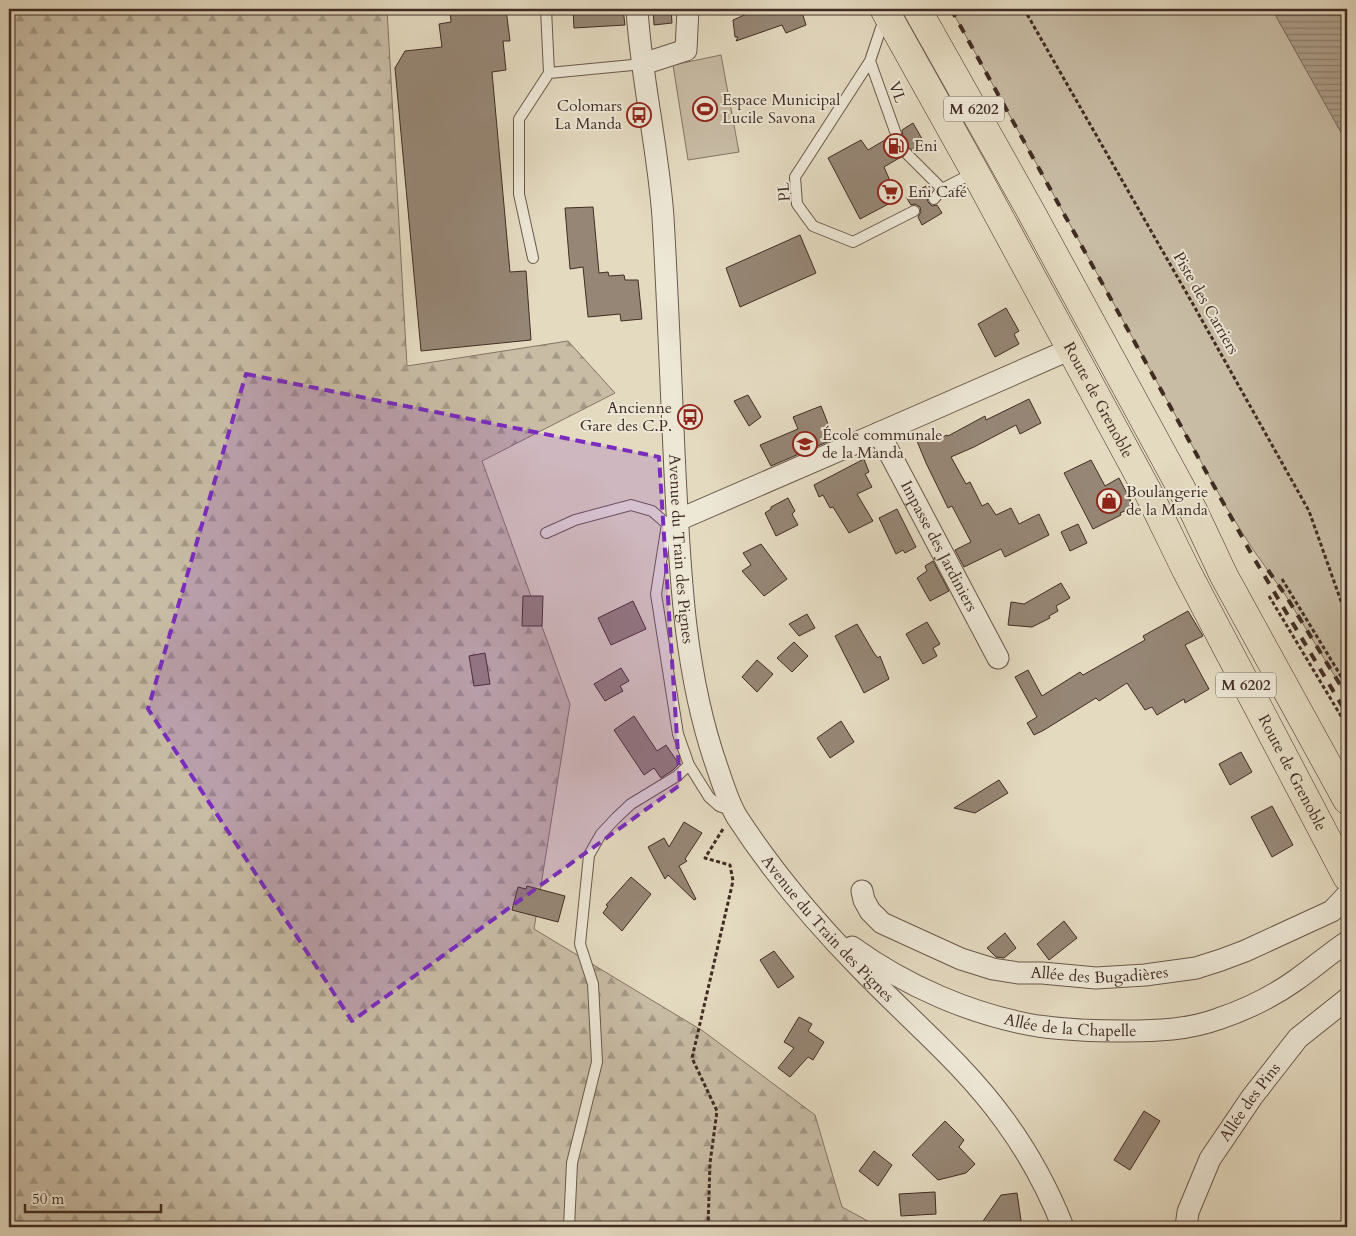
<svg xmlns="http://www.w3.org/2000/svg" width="1356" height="1236" font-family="Cardo,serif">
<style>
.grass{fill:#c8bca5;stroke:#847464}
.forest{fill:url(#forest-firs);stroke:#847464}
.water{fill:url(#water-rules);stroke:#827162}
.building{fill:#968675;stroke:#412c24}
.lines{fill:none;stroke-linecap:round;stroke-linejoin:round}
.lane-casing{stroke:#6a584b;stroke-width:12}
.street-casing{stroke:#6a584b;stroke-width:23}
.primary-casing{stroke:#412c24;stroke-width:29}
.path{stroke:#412c24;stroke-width:3;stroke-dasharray:4 2.5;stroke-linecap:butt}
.lane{stroke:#ede7d6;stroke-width:10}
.street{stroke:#ede7d6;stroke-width:21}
.primary{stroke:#e4dac0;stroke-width:28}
.rail{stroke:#412c24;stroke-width:4;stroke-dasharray:9 9;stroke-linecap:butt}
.marked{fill:#7b2cbf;fill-opacity:0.2;stroke:#7b2cbf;stroke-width:4;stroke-dasharray:10 6;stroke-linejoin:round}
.labels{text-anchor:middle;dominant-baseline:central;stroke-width:4;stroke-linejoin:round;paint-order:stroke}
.shield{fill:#ede7d6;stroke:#756459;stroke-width:1}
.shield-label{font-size:15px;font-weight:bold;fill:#412c24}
.street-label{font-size:16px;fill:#412c24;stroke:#ede7d6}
.poi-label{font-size:16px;fill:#412c24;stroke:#ede7d6;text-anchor:start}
</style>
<defs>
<pattern id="forest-firs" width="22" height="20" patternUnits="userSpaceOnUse" patternTransform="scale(1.25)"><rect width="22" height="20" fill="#c8bca5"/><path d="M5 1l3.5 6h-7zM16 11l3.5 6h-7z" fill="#a49986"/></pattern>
<pattern id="water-rules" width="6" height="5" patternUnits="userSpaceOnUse" patternTransform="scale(1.25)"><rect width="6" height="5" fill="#ad9f8b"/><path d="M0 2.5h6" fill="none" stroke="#8e8271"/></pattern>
</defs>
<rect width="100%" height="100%" fill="#e4dac0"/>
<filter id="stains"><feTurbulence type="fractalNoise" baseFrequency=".004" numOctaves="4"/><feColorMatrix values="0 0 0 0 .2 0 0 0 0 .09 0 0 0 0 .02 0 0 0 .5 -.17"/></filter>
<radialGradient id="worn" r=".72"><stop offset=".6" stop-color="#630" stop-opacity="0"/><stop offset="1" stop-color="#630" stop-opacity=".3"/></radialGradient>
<path class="grass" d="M951 9H1272L1347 143V696L1286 596 1252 548 1225 505Z
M721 55 739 152 688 160 673 65Z"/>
<path class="forest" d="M9 9H387L407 366 568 341 615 393 482 461 570 704 534 929 703 1031 815 1115 842 1207 879 1227H9Z"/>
<path class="water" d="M1272 9H1347V143Z"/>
<path class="building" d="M450 9H506L510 41H503L506 70 492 72 510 272 526 271 531 340 421 351 395 68 405 51 442 47 439 24 451 22Z
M573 9H623L625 25 574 28Z
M653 9H671L672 23 654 25Z
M758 9H801L806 25 786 33 782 25 736 41 738 37H735L733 20Z
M913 123 925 144 913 151 909 148H905L901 152V157L884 167 898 199 860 219 828 158 861 140 868 150 890 137 894 141 899 140 903 136 902 130Z
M926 186 930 193 927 198 928 202 932 206 937 205 942 213 922 225 918 217 921 212 920 207 915 204 911 205 906 197Z
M593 207 599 273 608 272 609 276 624 275 625 280H638L642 319 621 321 620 314 588 317 583 267 570 269 565 208Z
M800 235 816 273 740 307 726 268Z
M1006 308 1019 331 1014 334 1019 344 995 357 978 324Z
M748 395 761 417 749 426 734 401Z
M1029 399 1041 423 1020 434 1016 425 974 447 951 457 966 484 970 482 982 506 988 503 996 515 1011 508 1019 524 1039 514 1049 535 1005 557 1001 549 964 567 955 550 971 542 952 506 948 508 926 463 917 441 930 436 932 442 947 435 948 436 985 416 986 420Z
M821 406 834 439 771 466 760 445 798 429 793 417Z
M864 459 869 472 865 474 872 487 857 494 873 521 849 533 833 507 830 508 823 495 819 497 814 485Z
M1091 460 1105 486 1119 478 1134 507 1120 513 1121 515 1093 529 1064 473Z
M788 498 795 511 792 514 798 525 776 536 765 513 771 509V507Z
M897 509 916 547 905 553 903 550 896 554 879 518Z
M1078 524 1087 543 1070 551 1061 532Z
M761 544 787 579 764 596 742 571 751 565 743 553Z
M933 561 949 591 930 601 917 578 927 571 925 566Z
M1061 583 1070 598 1056 606 1058 611 1049 616 1050 618 1032 627 1008 625 1011 602 1024 604Z
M523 596H543L542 626H522Z
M633 601 646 629 611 645 598 618Z
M1188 611 1203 636 1185 645 1209 689 1185 703 1184 699 1157 715 1152 707 1145 710 1127 683 1099 701 1096 698 1044 730 1034 735 1027 723 1037 717 1015 677 1028 670 1042 696 1080 672 1083 675 1145 640 1143 636Z
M807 614 815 628 799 636 789 624Z
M927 622 940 644 933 648 937 656 923 664 906 634Z
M857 624 874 653 878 658 880 656 889 679 864 693 835 636Z
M794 642 808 656 792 672 777 658Z
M485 653 490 684 474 686 469 656Z
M757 660 773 674 757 692 742 677Z
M621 668 629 681 620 686 623 691 605 701 594 684Z
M634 716 657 751 666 745 679 764 673 770 661 778 654 768 644 775 614 730Z
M841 721 854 742 830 758 817 738Z
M1241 752 1252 772 1230 785 1219 764Z
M999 780 1008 793 975 813 954 808Z
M1272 806 1293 845 1272 857 1251 817Z
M684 822 702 833 685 859 687 861 679 866 696 899 694 900 668 875 665 879 648 847 664 838 669 847Z
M631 877 651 894 622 931 603 913 608 906 606 905Z
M527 886 565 896 558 922 512 910 518 887 526 889Z
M1064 921 1077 938 1049 960 1037 944Z
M1005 933 1016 948 1004 958 996 957 987 948Z
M774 951 794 977 778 988 760 960Z
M799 1017 812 1024 808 1031 824 1042 813 1060 808 1057 790 1077 778 1068 794 1048 784 1042Z
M1144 1111 1160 1121 1130 1170 1114 1160Z
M945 1121 964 1140 959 1147 975 1164 966 1173 938 1180 912 1155Z
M874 1151 892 1165 878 1186 859 1171Z
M935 1192 936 1214 901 1216 899 1194Z
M1017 1193 1022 1227H979L1001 1195Z"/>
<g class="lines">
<defs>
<path id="lane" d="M884 19 870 61 795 177 797 204 813 226 853 242 914 211
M870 61 896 134
M549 73 643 64
M907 154 942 189 975 172
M934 199 942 189
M533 258 519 194V119L549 73 546 9
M667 524 656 594 678 734 689 765 709 797 719 806 733 811
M546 533 575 520 631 505 652 511 667 524
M569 1227 572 1163 597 1062 593 984 580 944 589 855 601 834 616 818 631 804 677 776 689 765"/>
<g id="street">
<path id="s1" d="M637 9C641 78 658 147 663 217 668 302 671 388 675 473 680 572 684 673 717 767 723 784 728 802 737 817 772 871 816 923 861 969 909 1019 964 1064 1005 1121 1029 1154 1048 1189 1063 1227"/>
<path d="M643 64 686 50 688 9"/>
<path id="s2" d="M879 433 998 658"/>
<path d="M678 520 879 433 1071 349"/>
<path id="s3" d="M862 891 864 900 870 911 882 923 961 959 993 969 1018 973H1042L1096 978 1145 975 1196 968 1221 960 1245 951 1332 911 1347 895"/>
<path id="s4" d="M852 947C906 986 972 1015 1038 1026 1067 1030 1096 1031 1125 1031 1156 1031 1188 1030 1218 1019 1245 1010 1272 997 1296 980 1313 968 1329 954 1347 942"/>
<path id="s5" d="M1186 1227 1188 1212 1210 1159 1252 1097 1298 1038 1347 999"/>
</g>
<g id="primary">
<path id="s6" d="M884 9 975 172 1148 492 1186 570 1347 877"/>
<path d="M917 9 1030 210 1193 510 1224 576 1347 800"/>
</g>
</defs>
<use href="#lane" class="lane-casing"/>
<use href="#street" class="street-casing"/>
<use href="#primary" class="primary-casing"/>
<path class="path" d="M1024 9 1194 306 1309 511 1347 618
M1282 579 1347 686
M1269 596 1347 726
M708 1227 710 1163 717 1111 692 1058 733 881 730 865 705 858 723 829"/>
<use href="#lane" class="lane"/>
<use href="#street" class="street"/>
<use href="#primary" class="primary"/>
<path class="rail" d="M951 9 1252 555 1347 714
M1268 570 1286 596 1347 696"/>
</g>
<path class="marked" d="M246 374 659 457 680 785 352 1021 148 709Z"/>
<defs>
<symbol id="stadium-ring" viewBox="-11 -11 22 22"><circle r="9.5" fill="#ede7d6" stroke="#8f2418" stroke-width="1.5"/><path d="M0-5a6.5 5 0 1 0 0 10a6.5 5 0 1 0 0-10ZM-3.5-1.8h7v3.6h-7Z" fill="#8f2418"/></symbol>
<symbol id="bus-ring" viewBox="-11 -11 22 22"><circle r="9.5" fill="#ede7d6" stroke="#8f2418" stroke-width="1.5"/><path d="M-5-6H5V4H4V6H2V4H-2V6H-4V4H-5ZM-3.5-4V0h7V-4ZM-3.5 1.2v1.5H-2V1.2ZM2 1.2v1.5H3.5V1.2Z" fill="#8f2418"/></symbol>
<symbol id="fuel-ring" viewBox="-11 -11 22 22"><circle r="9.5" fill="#ede7d6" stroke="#8f2418" stroke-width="1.5"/><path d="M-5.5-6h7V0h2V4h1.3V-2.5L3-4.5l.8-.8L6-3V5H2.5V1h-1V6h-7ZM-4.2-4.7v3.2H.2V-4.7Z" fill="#8f2418"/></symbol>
<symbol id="supermarket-ring" viewBox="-11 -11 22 22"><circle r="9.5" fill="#ede7d6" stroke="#8f2418" stroke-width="1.5"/><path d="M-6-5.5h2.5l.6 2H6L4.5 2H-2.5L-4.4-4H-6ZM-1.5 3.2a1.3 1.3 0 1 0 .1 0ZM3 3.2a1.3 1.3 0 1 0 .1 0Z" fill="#8f2418"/></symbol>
<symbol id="school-ring" viewBox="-11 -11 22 22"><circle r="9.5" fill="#ede7d6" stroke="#8f2418" stroke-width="1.5"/><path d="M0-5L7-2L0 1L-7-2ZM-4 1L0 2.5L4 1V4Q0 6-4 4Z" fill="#8f2418"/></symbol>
<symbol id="shop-ring" viewBox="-11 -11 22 22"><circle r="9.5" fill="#ede7d6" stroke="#8f2418" stroke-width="1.5"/><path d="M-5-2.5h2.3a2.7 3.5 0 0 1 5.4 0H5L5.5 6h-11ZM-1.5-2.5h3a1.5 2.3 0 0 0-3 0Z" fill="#8f2418"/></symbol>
</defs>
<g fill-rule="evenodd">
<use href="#stadium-ring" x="691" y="95" width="28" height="28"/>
<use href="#bus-ring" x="625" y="101" width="28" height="28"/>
<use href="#fuel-ring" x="882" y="132" width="28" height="28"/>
<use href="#supermarket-ring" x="876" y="178" width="28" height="28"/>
<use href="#bus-ring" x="676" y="403" width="28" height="28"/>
<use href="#school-ring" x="791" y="430" width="28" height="28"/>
<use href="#shop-ring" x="1095" y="487" width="28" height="28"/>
</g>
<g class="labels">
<g class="shield">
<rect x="944" y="96.5" width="60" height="25" rx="4"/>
<rect x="1216" y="672.5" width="60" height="25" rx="4"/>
</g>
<g class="shield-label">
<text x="974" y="109">M 6202</text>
<text x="1246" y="685">M 6202</text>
</g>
<g class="street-label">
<text transform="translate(897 92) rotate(70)">VL</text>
<text transform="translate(784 192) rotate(-94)">PL</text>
<text transform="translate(1206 303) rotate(60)">Piste des Carriers</text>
<text stroke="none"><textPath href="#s6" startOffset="446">Route de Grenoble</textPath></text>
<text stroke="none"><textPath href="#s2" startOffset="128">Impasse des Jardiniers</textPath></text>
<text stroke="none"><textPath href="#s1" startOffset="542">Avenue du Train des Pignes</textPath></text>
<text stroke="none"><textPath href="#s6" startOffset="866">Route de Grenoble</textPath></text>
<text stroke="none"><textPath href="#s1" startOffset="962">Avenue du Train des Pignes</textPath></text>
<text stroke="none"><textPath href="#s3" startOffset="266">Allée des Bugadières</textPath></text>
<text stroke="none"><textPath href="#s4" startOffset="236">Allée de la Chapelle</textPath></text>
<text stroke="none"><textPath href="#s5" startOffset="142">Allée des Pins</textPath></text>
</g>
<g class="poi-label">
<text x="722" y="100">Espace Municipal<tspan x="722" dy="18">Lucile Savona</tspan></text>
<text x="622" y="106" text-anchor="end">Colomars<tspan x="622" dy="18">La Manda</tspan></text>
<text x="914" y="146">Eni</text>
<text x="908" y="192">Eni Café</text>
<text x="672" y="408" text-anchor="end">Ancienne<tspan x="672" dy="18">Gare des C.P.</tspan></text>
<text x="822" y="435">École communale<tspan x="822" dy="18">de la Manda</tspan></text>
<text x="1126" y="492">Boulangerie<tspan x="1126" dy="18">de la Manda</tspan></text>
</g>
</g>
<rect width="1356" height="1236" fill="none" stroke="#e4dac0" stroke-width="30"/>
<rect x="10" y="10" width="1336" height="1216" fill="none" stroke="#412c24" stroke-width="2.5"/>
<rect x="15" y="15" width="1326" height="1206" fill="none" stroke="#412c24"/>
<path d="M25 1204v8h136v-8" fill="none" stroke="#412c24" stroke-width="2.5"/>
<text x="32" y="1204" font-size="15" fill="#412c24" stroke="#ede7d6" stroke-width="4" paint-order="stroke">50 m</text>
<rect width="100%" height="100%" filter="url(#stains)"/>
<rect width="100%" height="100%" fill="url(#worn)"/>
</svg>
